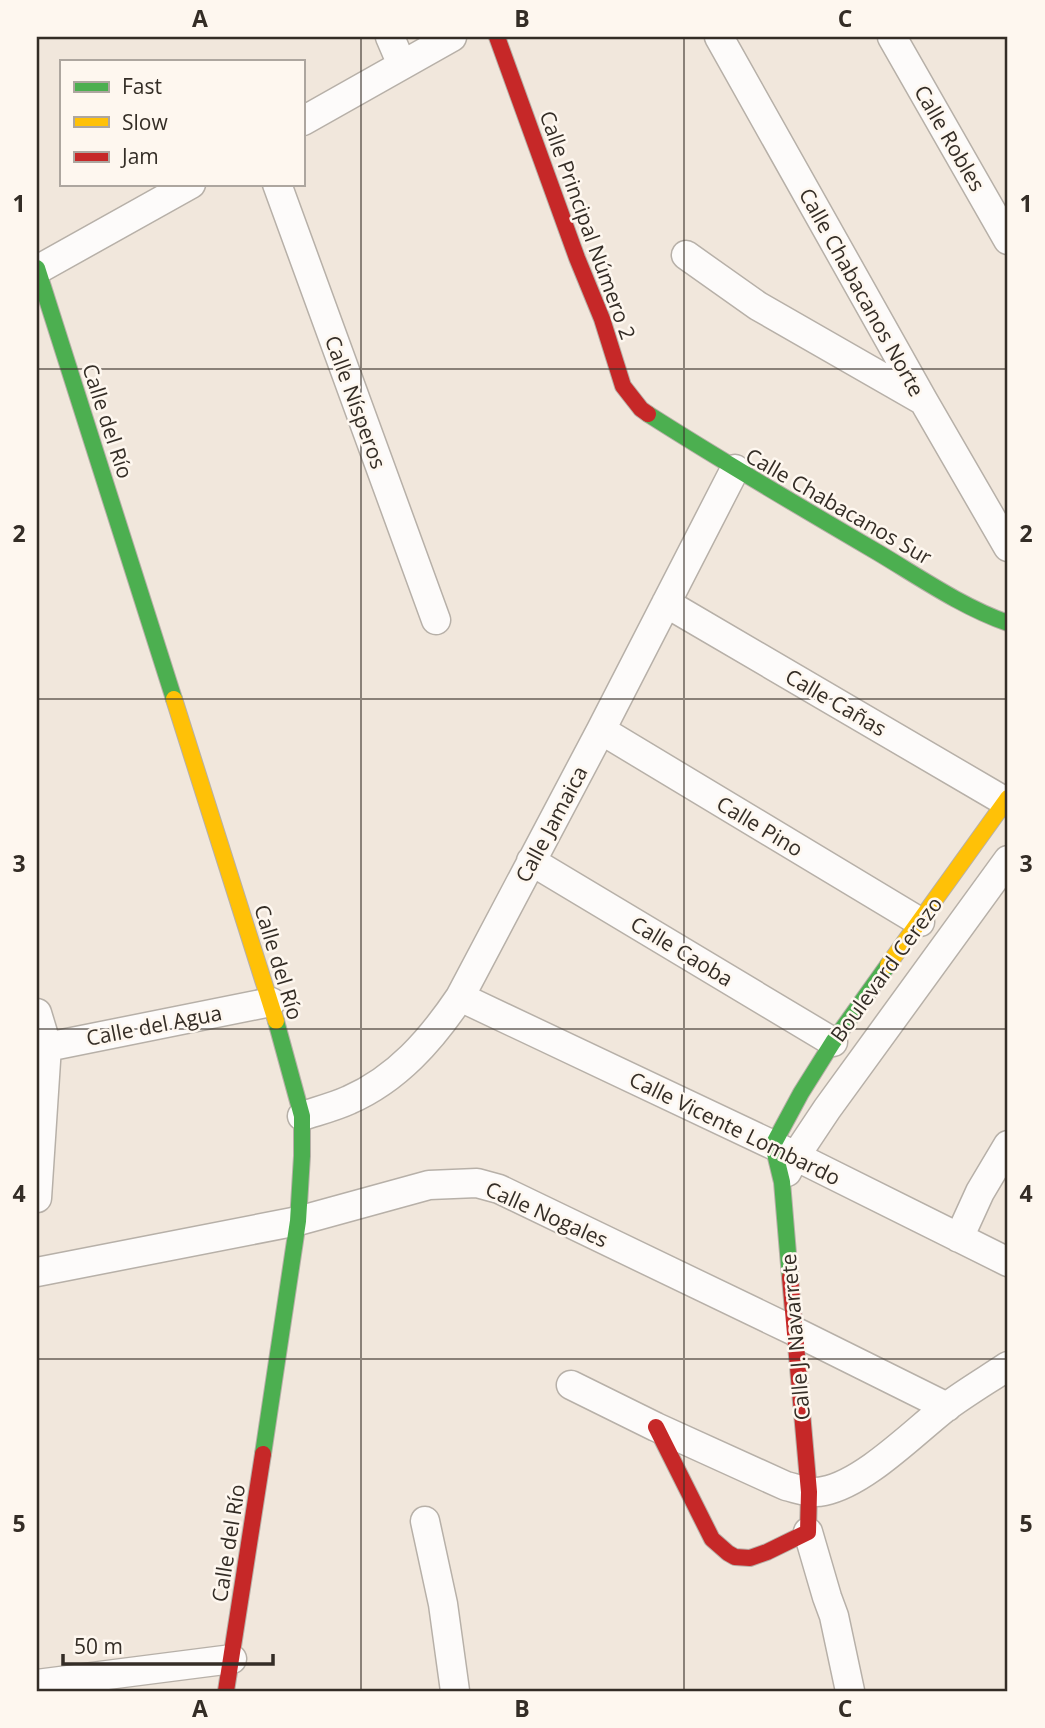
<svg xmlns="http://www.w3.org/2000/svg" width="1045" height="1728" font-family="'Open Sans',sans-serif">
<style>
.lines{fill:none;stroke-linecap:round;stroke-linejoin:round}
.street-casing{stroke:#b7b0a8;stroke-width:31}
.fast-casing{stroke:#b7b0a8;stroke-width:18}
.slow-casing{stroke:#b7b0a8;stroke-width:18}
.jam-casing{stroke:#b7b0a8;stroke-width:18}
.street{stroke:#fdfbfa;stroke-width:28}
.fast{stroke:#4caf50;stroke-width:16}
.slow{stroke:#ffc107;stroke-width:16}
.jam{stroke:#c62828;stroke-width:16}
.grid{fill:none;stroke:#342d26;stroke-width:2;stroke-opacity:0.55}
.labels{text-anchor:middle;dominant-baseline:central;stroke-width:5;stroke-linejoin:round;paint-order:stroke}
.street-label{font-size:21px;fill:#342d26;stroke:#fef7ef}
.neatline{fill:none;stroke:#342d26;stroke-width:2.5}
.grid-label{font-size:23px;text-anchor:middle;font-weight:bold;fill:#342d26}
</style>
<rect width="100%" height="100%" fill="#f1e7dc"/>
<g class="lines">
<defs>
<path id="street" d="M390 37 402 65
M719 37 923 400 1008 547
M892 37 1008 240
M303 121 452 37
M277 184 436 620
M686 255 758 306 922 400
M37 270 191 184
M666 603 1006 802
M601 730 920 922
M531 861 833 1042
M460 997 773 1145 1008 1262
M37 1013 47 1046 37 1198
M37 1049 271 1002
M302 1116C317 1111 334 1107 349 1100 397 1079 431 1040 460 997L601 730 735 469
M787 1172 795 1157 827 1109 1008 860
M959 1238 980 1192 1008 1145
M37 1272 298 1221 429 1185 477 1183 499 1189 794 1331 947 1407
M571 1385 656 1427 786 1486C799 1489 810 1494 824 1491 864 1483 912 1434 945 1408 965 1393 987 1380 1008 1366
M425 1521 443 1604 455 1691
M808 1532 827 1597 834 1616 850 1691
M37 1684 232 1659"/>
<path id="fast" d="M37 268 174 699
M648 414C723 462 800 507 877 552 919 577 962 607 1008 623
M790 1277 782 1182 773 1145 801 1093 833 1042 888 965
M263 1454 298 1221 302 1156V1116L276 1021"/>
<path id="slow" d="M174 699 276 1021
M888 965 1008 798"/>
<path id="jam" d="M497 37 577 258 602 319 623 386 641 409 648 414
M656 1427 712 1539 728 1553 735 1557 750 1558 767 1552 808 1532 809 1492 790 1277
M226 1691 263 1454"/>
</defs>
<use href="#street" class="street-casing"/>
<use href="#fast" class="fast-casing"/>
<use href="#slow" class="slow-casing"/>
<use href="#jam" class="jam-casing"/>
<use href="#street" class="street"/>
<use href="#fast" class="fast"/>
<use href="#slow" class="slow"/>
<use href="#jam" class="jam"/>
</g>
<path class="grid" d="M361 37V1691M684 37V1691M37 369H1008M37 699H1008M37 1029H1008M37 1359H1008"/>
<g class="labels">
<g class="street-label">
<text transform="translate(950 138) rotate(60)">Calle Robles</text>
<text transform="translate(588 225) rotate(70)">Calle Principal Número 2</text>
<text transform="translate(862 292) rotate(61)">Calle Chabacanos Norte</text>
<text transform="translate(356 402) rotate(70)">Calle Nísperos</text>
<text transform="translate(108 421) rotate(72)">Calle del Río</text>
<text transform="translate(839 506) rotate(30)">Calle Chabacanos Sur</text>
<text transform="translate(836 702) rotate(30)">Calle Cañas</text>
<text transform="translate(551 824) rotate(-62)">Calle Jamaica</text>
<text transform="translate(760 826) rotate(31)">Calle Pino</text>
<text transform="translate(682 951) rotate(31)">Calle Caoba</text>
<text transform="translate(279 962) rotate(73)">Calle del Río</text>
<text transform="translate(886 969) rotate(-54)">Boulevard Cerezo</text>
<text transform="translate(154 1025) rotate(-11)">Calle del Agua</text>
<text transform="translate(735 1128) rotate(26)">Calle Vicente Lombardo</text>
<text transform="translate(547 1214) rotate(24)">Calle Nogales</text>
<text transform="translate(795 1337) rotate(-95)">Calle J. Navarrete</text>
<text transform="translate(228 1543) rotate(-81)">Calle del Río</text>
</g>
</g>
<rect width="1045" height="1728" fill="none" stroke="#fef7ef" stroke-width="77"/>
<rect x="60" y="60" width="245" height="126" fill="#fef7ef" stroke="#ada69f" stroke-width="2"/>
<rect x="74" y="82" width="35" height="10" fill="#4caf50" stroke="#ada69f" stroke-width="2"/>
<text x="122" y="94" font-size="21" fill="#342d26">Fast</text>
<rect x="74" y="117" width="35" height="10" fill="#ffc107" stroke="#ada69f" stroke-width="2"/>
<text x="122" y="130" font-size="21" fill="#342d26">Slow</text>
<rect x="74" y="152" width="35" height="10" fill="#c62828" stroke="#ada69f" stroke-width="2"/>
<text x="122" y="164" font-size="21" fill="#342d26">Jam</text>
<path d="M63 1654v10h210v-10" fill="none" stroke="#342d26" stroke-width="3.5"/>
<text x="74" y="1654" font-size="21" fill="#342d26" stroke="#fef7ef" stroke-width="5" paint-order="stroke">50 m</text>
<rect x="38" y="38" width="968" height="1652" class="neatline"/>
<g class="grid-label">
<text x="200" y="27">A</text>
<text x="522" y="27">B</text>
<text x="845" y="27">C</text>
<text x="19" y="212">1</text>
<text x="1026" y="212">1</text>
<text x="19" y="542">2</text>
<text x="1026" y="542">2</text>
<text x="19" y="872">3</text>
<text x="1026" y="872">3</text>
<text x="19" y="1202">4</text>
<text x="1026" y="1202">4</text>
<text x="19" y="1532">5</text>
<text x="1026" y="1532">5</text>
<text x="200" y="1717">A</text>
<text x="522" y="1717">B</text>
<text x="845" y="1717">C</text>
</g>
</svg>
